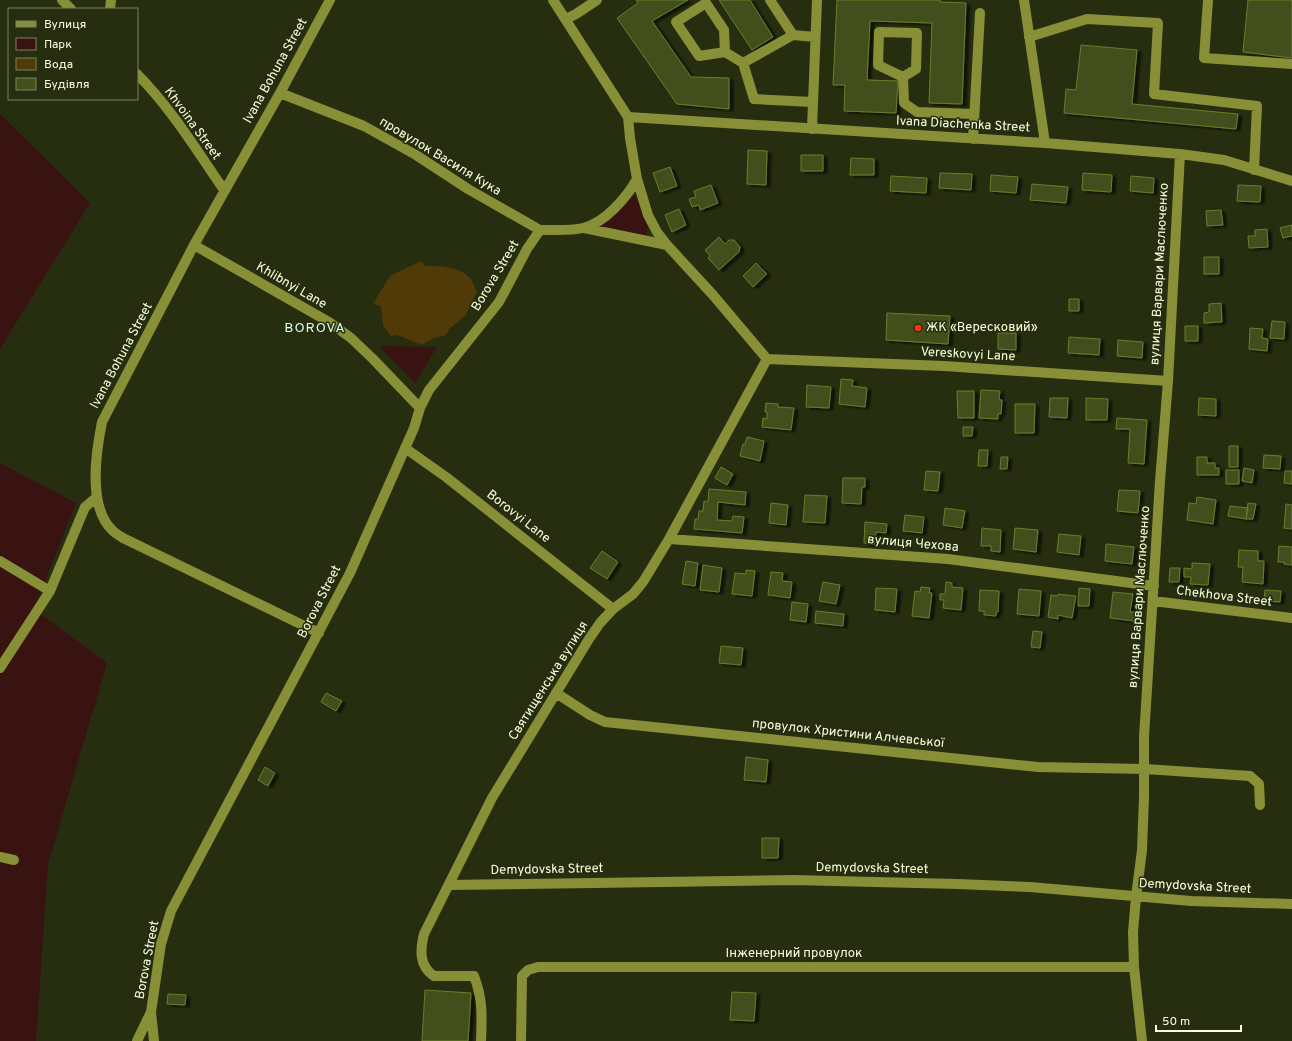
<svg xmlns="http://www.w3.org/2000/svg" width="1292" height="1041" font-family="Overpass,sans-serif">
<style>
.green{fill:#391312}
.water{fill:#503a07}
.building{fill:#42501a;stroke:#687e2a;filter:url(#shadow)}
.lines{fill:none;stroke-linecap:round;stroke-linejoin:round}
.minor{stroke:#879037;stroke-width:10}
.poi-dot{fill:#ff3108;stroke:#272e10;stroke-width:1.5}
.labels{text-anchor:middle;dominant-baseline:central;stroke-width:3;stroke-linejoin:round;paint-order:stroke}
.street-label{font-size:13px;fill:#f9ffdc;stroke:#272e10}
.poi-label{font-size:13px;fill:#f9ffdc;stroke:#272e10;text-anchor:start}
.neighbourhood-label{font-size:14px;letter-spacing:1px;fill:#deffec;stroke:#272e10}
</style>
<defs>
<filter id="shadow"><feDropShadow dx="4" dy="2" stdDeviation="1" flood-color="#0009"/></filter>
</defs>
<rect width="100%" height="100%" fill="#272e10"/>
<path class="green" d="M0 114 90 203 0 349Z
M635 195 648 227 647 234 644 236 599 228Z
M379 346 437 347 415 383Z
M0 463 76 503 34 609 107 663 48 864 36 1041H0Z"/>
<path class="water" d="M421 261 425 266C440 266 459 266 470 278 473 282 475 288 477 292L465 316 449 329 446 335 434 338 422 345 397 335 391 336 383 326 381 306 373 304 390 276Z"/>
<path class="building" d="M636 0H688L652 21 691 77 729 78V109L677 104 617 18 638 3Z
M719 0H750L773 37 752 50Z
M837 0H940V2L966 3 962 104 929 103 932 23 870 21 867 80 898 81 896 113 844 111 845 85H833Z
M1248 0H1292V58L1243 52Z
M1081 45 1137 50 1132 104 1238 114 1236 129 1064 113 1066 89 1076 90Z
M748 150 767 151 766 185 747 184Z
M801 155H823V171H801Z
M851 158 874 159V175H850Z
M670 167 677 186 660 192 653 173Z
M940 173 972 174 971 190 939 188Z
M1083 173 1112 175 1111 192 1082 190Z
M991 175 1018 177 1016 193 990 191Z
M891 176 927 178 926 193 890 191Z
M1131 176 1154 178 1153 193 1130 191Z
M1032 184 1068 187 1066 203 1030 200Z
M711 185 718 203 700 210 699 205 692 207 689 199 696 197 694 191Z
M1238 185 1261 186 1260 202 1237 201Z
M679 209 686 225 672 232 665 215Z
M1221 210 1223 225 1207 226 1206 211Z
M1292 225V236L1283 238 1280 228Z
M1267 229 1268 247 1249 248 1248 236H1255V230Z
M719 237 725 244 729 240H734L740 247 739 252 719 270 708 258 710 256 705 250Z
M1204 257H1219V274H1204Z
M756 263 767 274 753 287 743 276Z
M1069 299H1079V311H1069Z
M1221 303 1222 322 1204 323V313L1209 312V304Z
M887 313 950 316 948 344 886 340Z
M1272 321 1285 322 1284 339 1270 338Z
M1185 326H1198V341H1185Z
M1250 328 1263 329 1262 338 1268 339 1267 351 1249 349Z
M998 333H1016V350L998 349Z
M1069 337 1100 339 1099 355 1068 353Z
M1118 340 1143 342 1142 358 1117 356Z
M841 379 853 380 852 386 867 388 865 407 839 404Z
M807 385 831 387 829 408 806 407Z
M981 390 1000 391 999 400H1002L1001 414H998V419L979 418Z
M957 391H974V418H958Z
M1050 398H1068L1067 418 1049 417Z
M1086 398 1108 399 1107 420H1086Z
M1199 398 1216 399V416L1198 415Z
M766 403 778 404V407L794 408 791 430 762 427 763 418 767 419V412H765Z
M1015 404H1035L1034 433H1015Z
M1117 418 1147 420 1144 464 1128 463 1130 429H1116Z
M963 427H973L972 436H963Z
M747 437 764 441 760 461 740 456 743 444H745Z
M1229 446H1238V467H1229Z
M979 450H988L987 466H978Z
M1264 455 1281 456 1280 469 1263 468Z
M1001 457H1008L1007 469H1000Z
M1197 457H1207V463H1215V468H1219V475H1197Z
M721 467 733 474 727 485 715 478Z
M1244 468 1254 470 1252 483 1242 481Z
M1226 470H1239V484H1226Z
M926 471 940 472 938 491 924 490Z
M1285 471H1292V484L1284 483Z
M843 478H865V487H862L861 504 842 503Z
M709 489 746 492 745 505 718 502 717 520 732 521 733 516 744 517 742 533 694 529 695 519H698L699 511H703L704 501 708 502Z
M1119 490 1140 491 1138 513 1117 511Z
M805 495 827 496 825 523 803 522Z
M1197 497 1216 500 1213 524 1187 520 1189 503 1196 504Z
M771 503 788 505 786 525 769 523Z
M1248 503 1256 504 1253 519H1246Z
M1286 504 1292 505V529L1284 528Z
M1230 506 1248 508 1246 519 1228 516Z
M945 508 965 511 962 528 943 525Z
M905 515 924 517 922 533 903 531Z
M865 522 887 524 886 533 876 532 875 544 864 543Z
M982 528 1001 530 1000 552 991 551V546H981Z
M1015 528 1038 530 1036 552 1013 549Z
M1059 534 1081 536 1079 555 1057 552Z
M1106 544 1134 547 1132 564 1105 561Z
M1279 546 1292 547V565L1284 564V562H1278Z
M1239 550 1258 551V561H1264L1263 584 1242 582 1243 567H1238Z
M602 551 618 562 607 579 590 568Z
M686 561 698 563 695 586 682 584Z
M1192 563 1210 564 1208 585 1190 584 1191 577H1184V568L1192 569Z
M703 565 722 568 719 592 700 590Z
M1170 568H1180L1179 582H1169Z
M746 570 755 571 752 596 732 594 735 573 746 574Z
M771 572 783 573 782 581 792 582 790 598 768 595Z
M823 582 840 585 836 604 819 601Z
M946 582 952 583V587L963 588 961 610 943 608 944 600H940V594H945Z
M921 587 930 588 929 593H932L929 618 912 616 915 591 920 592Z
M876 588 897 589 895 612 875 610Z
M1079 588 1090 589 1089 606H1078Z
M1019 589 1041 591 1039 616 1017 614Z
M980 590 999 591 998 612H996V616L984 615V611H979Z
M1265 590 1281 591 1280 602 1264 601Z
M1113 592 1133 594 1130 612H1135L1134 621 1110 618Z
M1058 594 1076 596 1072 618 1058 615V619L1048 617 1051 595 1057 596Z
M792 602 808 604 806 622 790 620Z
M816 611 844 614 843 626 815 623Z
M1033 631 1042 632 1040 648 1031 647Z
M721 646 743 648 741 665 719 663Z
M326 693 342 701 336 711 321 702Z
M746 757 768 760 766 782 744 780Z
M265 767 275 773 268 786 258 780Z
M762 838H779L778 858H762Z
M425 990 471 993 468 1041H422Z
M732 992 756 993 754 1021 730 1020Z
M168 994 186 995 185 1005 167 1004Z"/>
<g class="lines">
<path class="minor" d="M62 0 71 9
M770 0 793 35
M1024 0 1045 143
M1208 0 1204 58 1292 64
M110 9 111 0
M566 19 576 14 597 0
M1029 37 1087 19 1158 23 1154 94 1257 106 1254 170
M725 52 699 56 676 22 706 3 724 30 725 52 743 63
M137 74C171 108 197 151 224 190
M903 77 878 65 879 32 917 33 916 69 903 77 904 103 917 112 974 114
M280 93 364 126 416 155 468 189 540 230
M812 102 754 99 743 63 793 35 815 37
M628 117 1045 143 1180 154 1224 160 1292 181
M812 129 817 0
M973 139 980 13
M637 179 648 215 657 232 667 245 713 295 767 359
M584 228 667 245
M194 245 329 322 351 338 373 359 420 408
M767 359 944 366 1168 381
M405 448 446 477 613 609
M669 539 948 559 1154 586
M0 561 50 591
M1153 601 1292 618
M319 633 123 538C120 536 116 534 113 531 87 507 96 452 102 422L194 245 280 93 330 0
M0 668 50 591 85 507 97 497
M556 693 590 715 605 722 1038 767 1145 769 1250 776 1259 784 1260 805
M0 857 14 860
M450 885 793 880 958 884 1030 887 1191 901 1292 904
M151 1012 154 1041
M137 1041 151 1012 161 944 171 911 350 573 414 428 420 408 429 390 499 302 527 249 540 230C554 230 570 231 583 228 605 223 627 197 637 179L630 138 628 117 553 0
M481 1041C482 1017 483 999 474 976H434C419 966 420 950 424 934L492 798 589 639 600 623 613 609 633 594 643 582 669 539 767 359
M521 1041 522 976 528 970 538 967H1134
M1142 1041 1134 967 1133 932 1136 897 1142 850 1144 797V737L1160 481 1168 381 1180 154"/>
</g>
<circle class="poi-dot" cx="918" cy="328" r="4"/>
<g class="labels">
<g class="street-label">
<text transform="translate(276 71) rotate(-61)">Ivana Bohuna Street</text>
<text transform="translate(192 124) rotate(54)">Khvoina Street</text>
<text transform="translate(963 125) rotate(3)">Ivana Diachenka Street</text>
<text transform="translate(440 157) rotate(31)">провулок Василя Кука</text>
<text transform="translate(1160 274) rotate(-87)">вулиця Варвари Маслюченко</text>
<text transform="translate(496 276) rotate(-59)">Borova Street</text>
<text transform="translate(291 286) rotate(30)">Khlibnyi Lane</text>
<text transform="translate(968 355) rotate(3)">Vereskovyi Lane</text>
<text transform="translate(122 356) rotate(-62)">Ivana Bohuna Street</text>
<text transform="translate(518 517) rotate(38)">Borovyi Lane</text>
<text transform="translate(913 544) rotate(5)">вулиця Чехова</text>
<text transform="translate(1140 597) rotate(-86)">вулиця Варвари Маслюченко</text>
<text transform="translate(1224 597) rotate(7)">Chekhova Street</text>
<text transform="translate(320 602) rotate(-63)">Borova Street</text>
<text transform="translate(549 681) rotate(-58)">Святищенська вулиця</text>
<text transform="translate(848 734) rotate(6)">провулок Христини Алчевської</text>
<text transform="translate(872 869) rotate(1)">Demydovska Street</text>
<text transform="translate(547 870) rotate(-1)">Demydovska Street</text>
<text transform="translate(1195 887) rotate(3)">Demydovska Street</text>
<text x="794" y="954">Інженерний провулок</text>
<text transform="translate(148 960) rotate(-79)">Borova Street</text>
</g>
<g class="poi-label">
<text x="926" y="328">ЖК «Вересковий»</text>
</g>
<g class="neighbourhood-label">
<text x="315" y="328">BOROVA</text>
</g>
</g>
<rect x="8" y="8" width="130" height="92" fill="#272e10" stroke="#7b8262"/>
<rect x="16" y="21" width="20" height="6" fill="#879037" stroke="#7b8262"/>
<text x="44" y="28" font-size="12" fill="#f9ffdc">Вулиця</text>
<rect x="16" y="38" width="20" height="12" fill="#391312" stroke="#7b8262"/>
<text x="44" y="48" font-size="12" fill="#f9ffdc">Парк</text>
<rect x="16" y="58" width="20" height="12" fill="#503a07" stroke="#7b8262"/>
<text x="44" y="68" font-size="12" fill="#f9ffdc">Вода</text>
<rect x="16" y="78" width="20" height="12" fill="#42501a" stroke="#7b8262"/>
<text x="44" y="88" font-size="12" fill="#f9ffdc">Будівля</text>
<path d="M1156 1025v6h85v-6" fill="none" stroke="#f9ffdc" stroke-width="2"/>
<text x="1162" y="1025" font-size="12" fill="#f9ffdc" stroke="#272e10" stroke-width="3" paint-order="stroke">50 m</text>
</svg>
